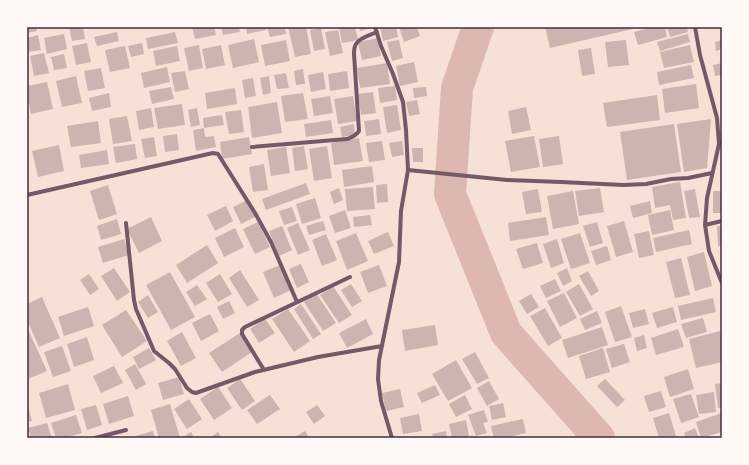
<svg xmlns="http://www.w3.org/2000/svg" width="749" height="465" font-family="Jost,sans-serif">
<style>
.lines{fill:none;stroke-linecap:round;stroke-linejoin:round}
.river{stroke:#dcb8b0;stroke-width:32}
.building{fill:#ccb4b1}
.minor{stroke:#755966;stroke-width:4}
.neatline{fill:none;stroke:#4a2c40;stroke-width:1.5}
</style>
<rect width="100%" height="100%" fill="#f7e1d7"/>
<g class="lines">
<path class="river" d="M478 27 457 88 450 194 506 333 599 438"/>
</g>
<path class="building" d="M27 27H36L37 31 27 33Z
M69 27H83L85 39 72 41Z
M192 27H214L216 35 195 39Z
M221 27H239L240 32 223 35Z
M246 27H265L266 30 247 34Z
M267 27H285L286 34 270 37Z
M288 27H306L311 54 295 57Z
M339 27H355L358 40 342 43Z
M359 27H371L372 28 360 31Z
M380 27H396L398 37 383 41Z
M399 27H417L420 36 404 42Z
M545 27H637V28L550 48Z
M653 27H665L667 37 638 45 634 32Z
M667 27H687L688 32 670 37Z
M321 28 325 49 314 51 310 30Z
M338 30 343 53 330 56 325 32Z
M117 32 119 41 97 46 94 37Z
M175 32 178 43 148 49 146 38Z
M64 34 67 49 47 54 44 38Z
M688 34 690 42 660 51 657 42Z
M38 35 41 50 29 52 27 38Z
M377 38 381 56 362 60 358 42Z
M254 39 259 62 233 68 228 45Z
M286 40 290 61 265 66 261 45Z
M399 40 403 58 392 61 387 42Z
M626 40 629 65 608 67 605 42Z
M722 40V49L716 51 715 42Z
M87 43 91 62 76 65 72 46Z
M142 43 144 54 131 57 128 46Z
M199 45 203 68 189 71 184 48Z
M221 45 225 65 206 69 202 49Z
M690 45 694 62 664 68 660 52Z
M125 46 130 68 110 72 105 50Z
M177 46 180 61 156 66 153 51Z
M591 48 595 74 582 76 578 50Z
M44 53 49 73 34 76 30 56Z
M64 54 67 68 54 70 51 57Z
M414 62 418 82 400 86 396 66Z
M387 63 390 84 360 88 357 68Z
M722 63V75L715 76 713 65Z
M691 65 694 78 659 85 657 72Z
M167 67 170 82 144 88 141 73Z
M101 68 105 88 88 91 84 71Z
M303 69 305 84 296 85 294 71Z
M185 71 189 89 175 92 171 73Z
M347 71 349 88 330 91 328 74Z
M323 72 326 89 311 92 308 75Z
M286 73 289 88 277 89 274 75Z
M76 76 82 103 62 107 56 81Z
M269 76 271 93 263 95 260 78Z
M253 78 256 96 245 98 242 80Z
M47 82 53 109 31 114 27 94V86Z
M696 84 699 108 665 113 662 89Z
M395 86 397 100 380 103 378 88Z
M171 87 174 99 152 104 149 91Z
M426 87 427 96 414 98 413 88Z
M235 88 237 104 207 109 205 93Z
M373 92 376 113 361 115 358 94Z
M109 93 111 107 92 111 89 98Z
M303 93 308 119 285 122 281 96Z
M657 95 660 120 607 127 603 103Z
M330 96 333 113 314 116 311 99Z
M353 96 357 121 338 124 334 99Z
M417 100 420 114 409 116 406 102Z
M277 102 282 133 252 138 248 107Z
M182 104 185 125 158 129 154 108Z
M397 105 401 130 387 133 383 107Z
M526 107 531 130 512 134 508 111Z
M151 108 154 127 139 130 136 111Z
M197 108 200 125 191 127 188 110Z
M241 110 244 132 229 134 225 112Z
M222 115 224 125 204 128 203 118Z
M127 116 132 141 113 144 109 119Z
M379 119 381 134 366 136 364 121Z
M711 119 707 168 684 172 677 124Z
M331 120 333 133 306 137 304 124Z
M98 121 101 143 71 147 67 126Z
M354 124 355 135 342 137 340 127Z
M674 124 681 172 627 180 620 132Z
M204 128 205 137 214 136 216 147 196 151 193 130Z
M177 134 179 150 165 152 163 136Z
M534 136 540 167 511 172 505 141Z
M559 136 563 164 543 167 539 139Z
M154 137 157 156 145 158 141 139Z
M249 137 252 154 222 159 220 142Z
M359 138 363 161 334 165 331 143Z
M382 141 385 160 369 162 366 143Z
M402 141 404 155 392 157 389 143Z
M135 144 137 159 116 163 113 147Z
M59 145 64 171 38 177 32 151Z
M304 146 308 169 295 171 292 148Z
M327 146 332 178 314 181 309 149Z
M286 147 290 173 271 176 267 150Z
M412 148H423V162H413Z
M107 150 109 164 81 168 79 155Z
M264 164 268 190 253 192 249 167Z
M372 166 374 182 344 187 342 170Z
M680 182 686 218 673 220 670 205 655 208 652 187Z
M306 183 310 194 266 210 262 199Z
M387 184 388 202 377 203 376 185Z
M108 185 117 214 99 220 90 191Z
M373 187 375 209 347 211 345 189Z
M339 188 343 200 334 204 330 192Z
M600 188 604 212 579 216 575 191Z
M538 189 542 212 526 214 522 192Z
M695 189 700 217 689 218 684 191Z
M573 191 579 224 553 229 547 196Z
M713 191H722V213H713Z
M315 198 321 218 302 224 296 204Z
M247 200 255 217 241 224 233 207Z
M650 201 652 213 633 218 630 206Z
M226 206 233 221 215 231 207 215Z
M292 207 297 221 284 225 279 211Z
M345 210 351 228 335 233 329 216Z
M670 210 674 230 652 235 648 215Z
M370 215 372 225 354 227 353 217Z
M151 217 162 241 139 253 127 229Z
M546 217 549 235 510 241 508 223Z
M117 219 121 234 101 240 97 226Z
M323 221 326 230 309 235 306 226Z
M624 221 633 252 616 257 607 226Z
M258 222 270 247 255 254 243 229Z
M597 222 603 243 590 247 583 226Z
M298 223 310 250 298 255 287 228Z
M282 226 292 250 279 256 269 231Z
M717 226H722V246H718Z
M235 228 244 247 224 257 215 238Z
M689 230 692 244 656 252 653 238Z
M649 231 654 255 639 258 634 234Z
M388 232 394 246 374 254 368 241Z
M356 233 368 261 347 270 336 241Z
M580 233 590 263 571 269 561 239Z
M326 234 337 260 322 266 312 240Z
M124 239 129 255 103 263 98 247Z
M557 239 564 263 551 268 543 244Z
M537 243 543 263 523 269 516 249Z
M207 245 218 263 187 283 176 265Z
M607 246 611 260 596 265 591 251Z
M704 252 712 286 695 291 687 257Z
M681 258 690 295 675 298 666 262Z
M301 264 309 282 297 288 289 269Z
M280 265 291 290 274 298 263 272Z
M379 265 387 286 368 293 360 272Z
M114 268 130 292 117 301 101 276Z
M567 268 572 281 563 286 557 273Z
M240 270 259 300 247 307 229 278Z
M588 271 599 291 591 296 579 276Z
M170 272 195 317 171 330 146 285Z
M89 274 99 289 90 295 80 280Z
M220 274 232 294 218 302 206 283Z
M555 279 561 291 546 298 540 286Z
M351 284 362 301 352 307 341 290Z
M579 284 593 309 580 316 566 292Z
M197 285 207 299 195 306 186 292Z
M333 286 352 315 339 323 320 295Z
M316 293 336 323 323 331 304 302Z
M564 293 577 318 560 327 547 301Z
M531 294 539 307 527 314 519 301Z
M148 295 158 312 148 318 138 302Z
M42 297 60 338 39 347 27 320V304Z
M713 298 716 312 681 320 678 306Z
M229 301 235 313 223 319 217 307Z
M301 304 321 334 313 339 294 309Z
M621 306 632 337 615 342 605 312Z
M88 307 94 326 64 336 58 317Z
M673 307 677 322 657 328 652 313Z
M545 308 562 338 548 346 530 316Z
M288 309 310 341 294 352 272 319Z
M645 309 649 324 633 328 629 313Z
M126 310 147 341 122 357 102 325Z
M597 311 602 323 585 330 580 319Z
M210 314 219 331 201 341 192 323Z
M703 318 707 332 686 338 681 324Z
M265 319 275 333 259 343 250 329Z
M366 319 373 334 347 348 339 333Z
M435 325 438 345 405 351 402 330Z
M27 327 47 371 28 379 27 376Z
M602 327 608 345 568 358 562 340Z
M678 329 684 347 656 355 651 338Z
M720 331 722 341V362L696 368 689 339Z
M182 332 196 358 181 366 167 341Z
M240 333 252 352 222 372 209 353Z
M644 335 647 348 637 351 634 338Z
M87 337 94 360 74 367 67 344Z
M624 344 630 362 612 368 606 349Z
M62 346 71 371 53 377 44 352Z
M149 348 156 360 139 369 133 357Z
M603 348 610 372 586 379 579 356Z
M475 352 489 378 477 384 462 359Z
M456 360 472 388 448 401 432 374Z
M135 364 146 384 136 390 125 370Z
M114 366 123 383 101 393 93 376Z
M688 369 694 389 670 397 664 377Z
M179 377 184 394 163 400 158 383Z
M240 379 255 401 242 410 227 388Z
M605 379 625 400 617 407 597 386Z
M489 381 499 399 487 406 477 388Z
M722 383V408H718L715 384Z
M68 384 75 410 46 418 39 393Z
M435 385 440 395 422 403 417 393Z
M218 387 232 408 214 420 200 399Z
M400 389 404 407 386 411 382 393Z
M661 391 666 407 649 412 644 396Z
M714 392 716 412 699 414 696 395Z
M691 394 699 417 681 423 673 399Z
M270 395 280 409 257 424 247 410Z
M465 395 472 409 456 417 449 404Z
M128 396 134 416 109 424 103 404Z
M189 399 202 419 187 429 174 409Z
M27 403 32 421 27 422Z
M503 403 506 417 492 420 489 406Z
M170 404 180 438H159L151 410Z
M96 405 102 425 87 430 81 409Z
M317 405 325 416 314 424 306 412Z
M484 410 488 422 483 423 487 433 476 436 468 415Z
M669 413 676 436 669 438H659L653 418Z
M722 413V432L701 438 696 422Z
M419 414 422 431 403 434 400 418Z
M76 415 82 433 64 438H56L51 423Z
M523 419 526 433 503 438H494L491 426Z
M466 420 469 436 460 438H452L449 424Z
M47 423 52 438H31L28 428Z
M695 428 699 438H686L684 433Z
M153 431 155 438H136L135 436Z
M305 431 309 438H295V437Z
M446 431 447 438H433L432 434Z
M191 432 194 437 186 438 185 436Z
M218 432 222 438H209Z"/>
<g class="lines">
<path class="minor" d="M375 27 381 46 393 74 403 102 406 130 408 170 401 211 399 262 379 360 378 379 381 401 392 438
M695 27 700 55 717 118 719 144 707 198 705 225 709 251 722 283
M252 147 347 139C352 137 356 136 359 131L354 54C354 51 354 47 356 44 359 38 370 35 377 32
M408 170 507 180 561 182 623 185 646 184 671 179 688 178 712 173
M27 195 213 153 218 154 255 213 271 242 297 302
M126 223 134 300 136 309 154 351 169 363 175 369 187 388 192 392 196 393 255 372 318 357 382 346
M705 225 722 221
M264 370 242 334V330L245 327 350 277
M95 438 126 430"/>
</g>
<rect width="749" height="465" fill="none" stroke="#fffaf5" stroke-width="56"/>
<rect x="28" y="28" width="693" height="409" class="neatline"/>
</svg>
